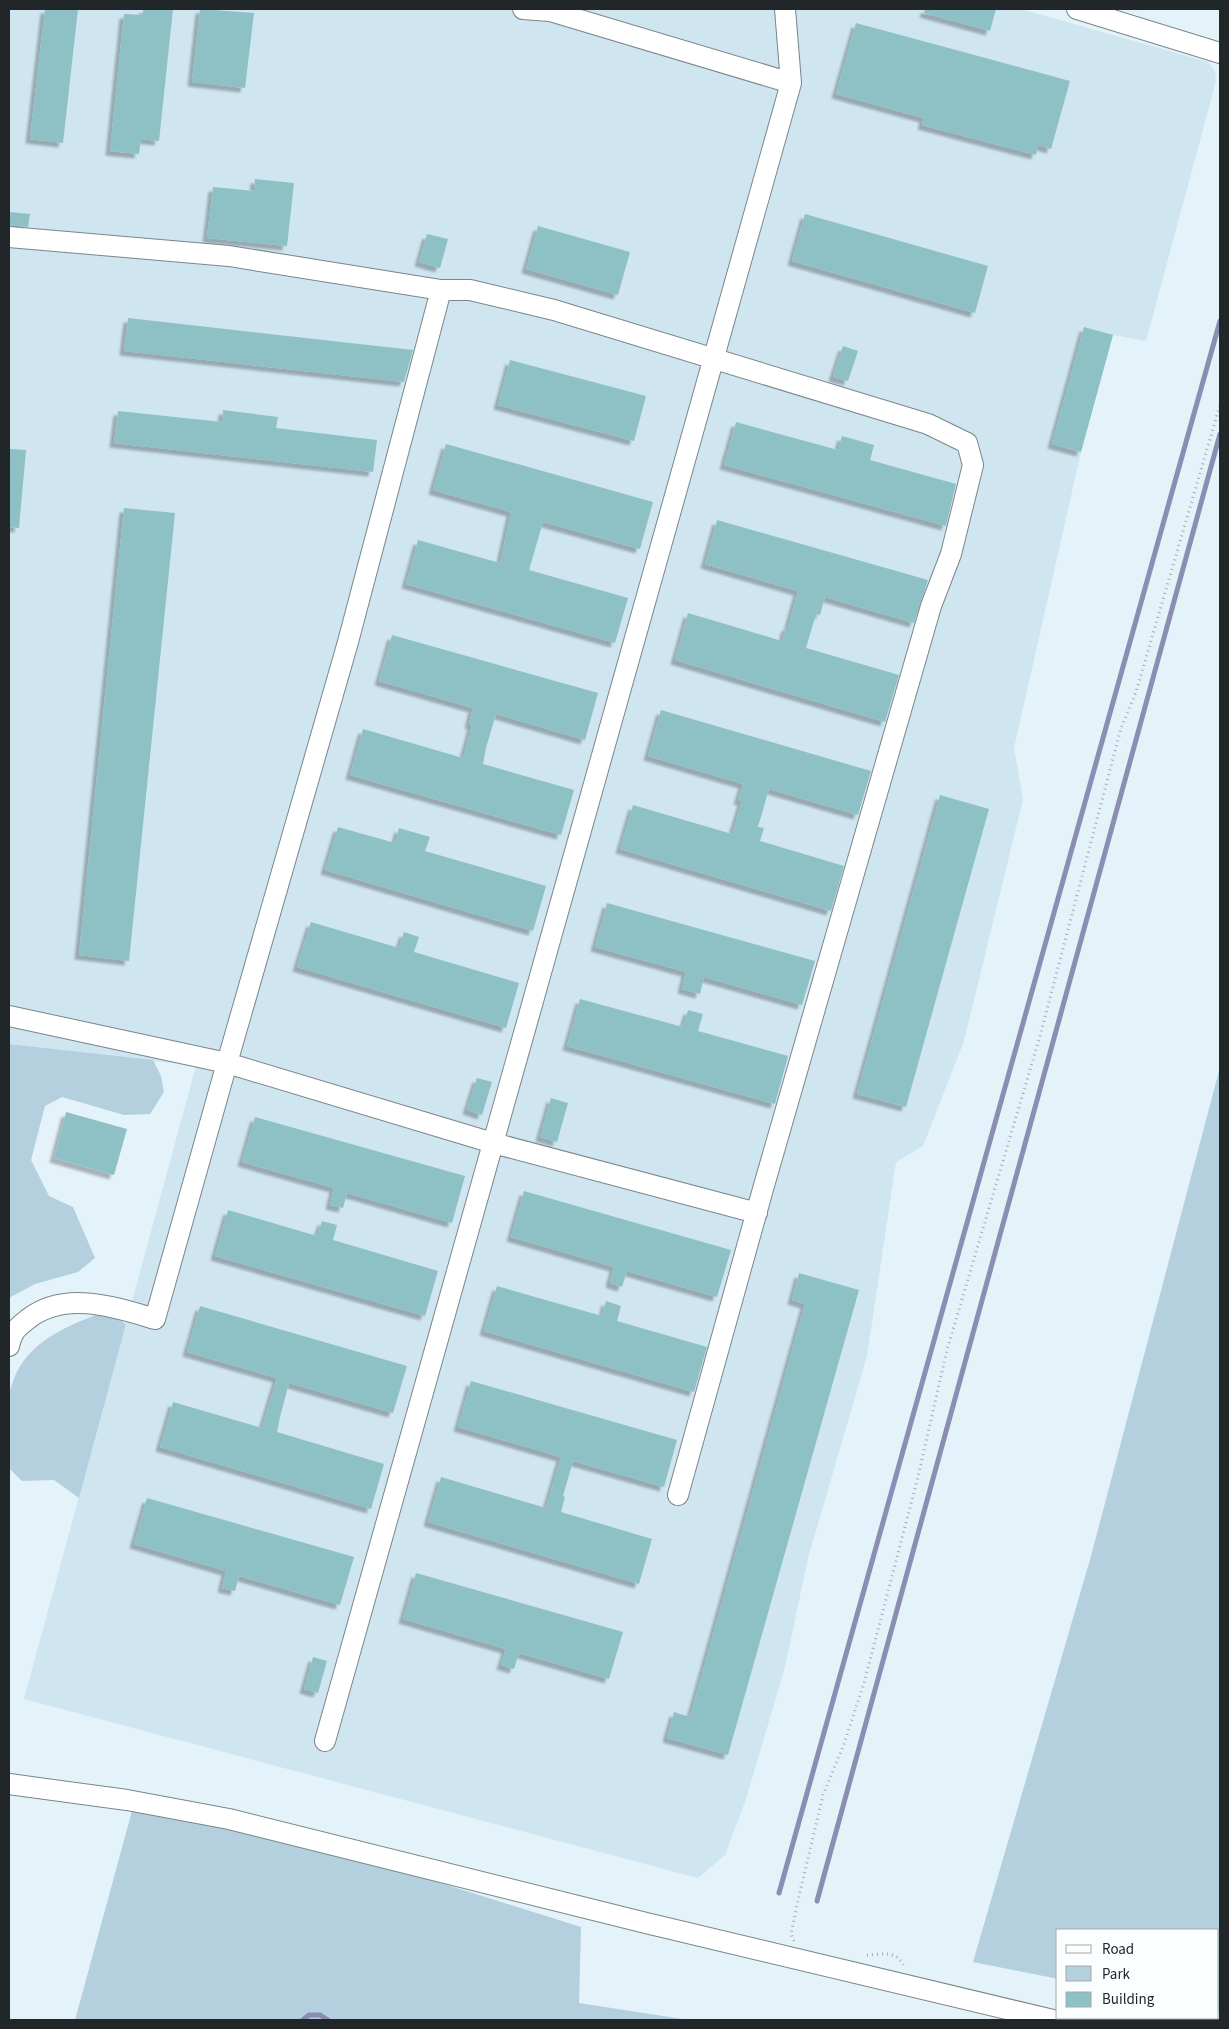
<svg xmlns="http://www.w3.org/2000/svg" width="1229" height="2029" font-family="'Source Sans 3',sans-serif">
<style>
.built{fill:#cfe5f0}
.green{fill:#b4d0de}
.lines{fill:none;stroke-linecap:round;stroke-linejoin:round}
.stream{stroke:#8a8eb2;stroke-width:5}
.building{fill:#8ec1c6;filter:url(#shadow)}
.minor-casing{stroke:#79868c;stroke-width:22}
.path{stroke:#a1acb2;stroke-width:3;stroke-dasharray:1 4;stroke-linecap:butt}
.minor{stroke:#fff;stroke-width:20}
</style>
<defs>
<filter id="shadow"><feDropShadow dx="-4.5" dy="4.5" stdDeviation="1" flood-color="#0004"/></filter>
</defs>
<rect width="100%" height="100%" fill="#e4f2fa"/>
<path class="built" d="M9 9H1021L1208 62 1215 71 1216 81 1146 341 1113 335 1081 452 1014 748 1023 799 964 1041 923 1146 896 1162 867 1356 808 1558 785 1667 745 1802 725 1855 698 1878 24 1699 196 1066 9 1044Z"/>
<path class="green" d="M9 1044 153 1060 161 1076 164 1092 150 1114 124 1115 62 1097 45 1106 31 1160 49 1196 73 1207 95 1258 78 1272 35 1284 9 1298Z
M1220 1067V2010H1218V1930H1058V1979L973 1962 1091 1556Z
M106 1311 126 1324 79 1498 54 1480 22 1481 9 1468C9 1446 6 1421 9 1398 17 1345 62 1328 106 1311Z
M132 1811 233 1829 428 1879 581 1927 579 2003 689 2020H75Z"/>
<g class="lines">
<path class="stream" d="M779 1893 1220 321
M817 1901 1220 434
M303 2020 309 2015H320L328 2020"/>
</g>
<path class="building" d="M45 9H78L63 143 30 139Z
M143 9H173L159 141 141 139 139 154 110 151 124 14 143 15Z
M200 9 254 13 245 88 192 82Z
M925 9H996L990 31 924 13Z
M856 23 1070 81 1051 149 1038 145 1036 155 922 125 924 118 836 94Z
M255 179 294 183 287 246 207 238 213 187 254 191Z
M9 212 30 214 28 227 9 225Z
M805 214 988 266 975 313 792 261Z
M538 226 630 252 618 295 526 269Z
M427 234 448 239 440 268 419 262Z
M128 318 413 350 404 382 124 351Z
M1084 327 1113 335 1081 452 1052 444Z
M843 346 858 351 848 381 833 377Z
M510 360 646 396 634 441 498 405Z
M223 410 278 417 276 428 377 440 373 472 114 443 118 411 222 422Z
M736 422 838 450 842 436 874 445 870 460 956 484 946 526 724 465Z
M446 444 653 502 640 549 543 522 529 570 628 598 615 643 406 584 418 540 500 563 511 512 433 490Z
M9 449 26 450 19 528 9 527Z
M124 508 175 513 129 961 79 955Z
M717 520 928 580 914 623 825 597 820 615 816 614 806 648 899 675 885 722 675 660 688 613 782 641 786 627H788L798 591 705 564Z
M392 635 598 693 585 740 496 714 486 748 483 764 574 790 561 835 350 775 363 729 463 758 472 725 469 724 473 708 379 681Z
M661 710 871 771 858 815 769 789 758 827 764 828 760 841 844 866 831 911 620 849 633 805 732 834 742 801 738 800 743 784 648 756Z
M940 795 989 809 906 1107 857 1094Z
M338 827 395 843 399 828 430 837 425 851 546 886 533 931 325 870Z
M607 903 815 961 802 1005 704 977 700 994 682 989 686 972 595 947Z
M311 922 399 948 404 932 419 937 414 952 519 983 506 1028 297 967Z
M580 999 683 1027 688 1010 703 1014 698 1031 788 1056 775 1104 567 1046Z
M477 1078 492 1082 482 1115 467 1110Z
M551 1098 568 1103 557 1142 540 1137Z
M66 1112 127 1129 114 1175 54 1158Z
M255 1117 465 1176 452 1223 347 1193 343 1208 330 1205 334 1188 242 1162Z
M524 1191 731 1250 717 1297 627 1271 622 1287 610 1283 614 1267 511 1237Z
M228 1210 317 1236 322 1221 337 1225 333 1240 438 1271 425 1316 215 1256Z
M799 1273 859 1290 728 1755 667 1738 674 1712 690 1717 805 1304 792 1300Z
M497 1286 602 1316 606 1301 621 1306 617 1321 707 1347 694 1392 484 1331Z
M200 1306 407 1366 393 1413 289 1383 280 1417 277 1432 384 1464 371 1509 160 1447 173 1402 262 1428 277 1378 187 1352Z
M471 1381 677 1440 664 1487 573 1461 563 1496 565 1497 561 1512 652 1539 639 1584 428 1522 441 1477 546 1508 561 1457 458 1427Z
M147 1498 354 1557 340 1605 239 1576 235 1591 222 1588 226 1571 134 1544Z
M416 1573 623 1632 609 1679 519 1653 514 1669 501 1665 506 1649 403 1619Z
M313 1657 327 1661 318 1693 304 1689Z"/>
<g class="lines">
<defs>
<path id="minor" d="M523 9 550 11 791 83
M1077 9 1220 53
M9 237 229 256 441 290H470L554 310 928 424 967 443 973 465 951 554 931 606 763 1189 678 1495
M9 1016 227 1063 348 642 441 290
M9 1346C13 1330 16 1329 28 1319 65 1290 115 1307 155 1319L227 1063 493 1143 757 1213
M325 1741 791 83 785 9
M9 1784 127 1800 229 1819 646 1923 1053 2020"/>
</defs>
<use href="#minor" class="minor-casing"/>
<path class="path" d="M794 1941 791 1934 799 1896 823 1795 844 1744 864 1683 917 1481 947 1350 1040 1036 1121 728 1136 692 1220 405
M867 1955C880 1955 896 1949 903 1965"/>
<use href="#minor" class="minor"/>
</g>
<rect width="1229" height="2029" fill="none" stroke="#212629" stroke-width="20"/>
<rect x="1056" y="1929" width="162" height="90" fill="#fbfeff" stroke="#a4a8a9"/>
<rect x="1066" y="1945" width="25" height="8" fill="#ffffff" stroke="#a4a8a9"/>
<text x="1102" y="1954" font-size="15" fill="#212629">Road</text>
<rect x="1066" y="1966" width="25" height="15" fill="#b4d0de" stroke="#a4a8a9"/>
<text x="1102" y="1979" font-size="15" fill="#212629">Park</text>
<rect x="1066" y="1992" width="25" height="15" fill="#8ec1c6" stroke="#a4a8a9"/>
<text x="1102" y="2004" font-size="15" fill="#212629">Building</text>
</svg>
